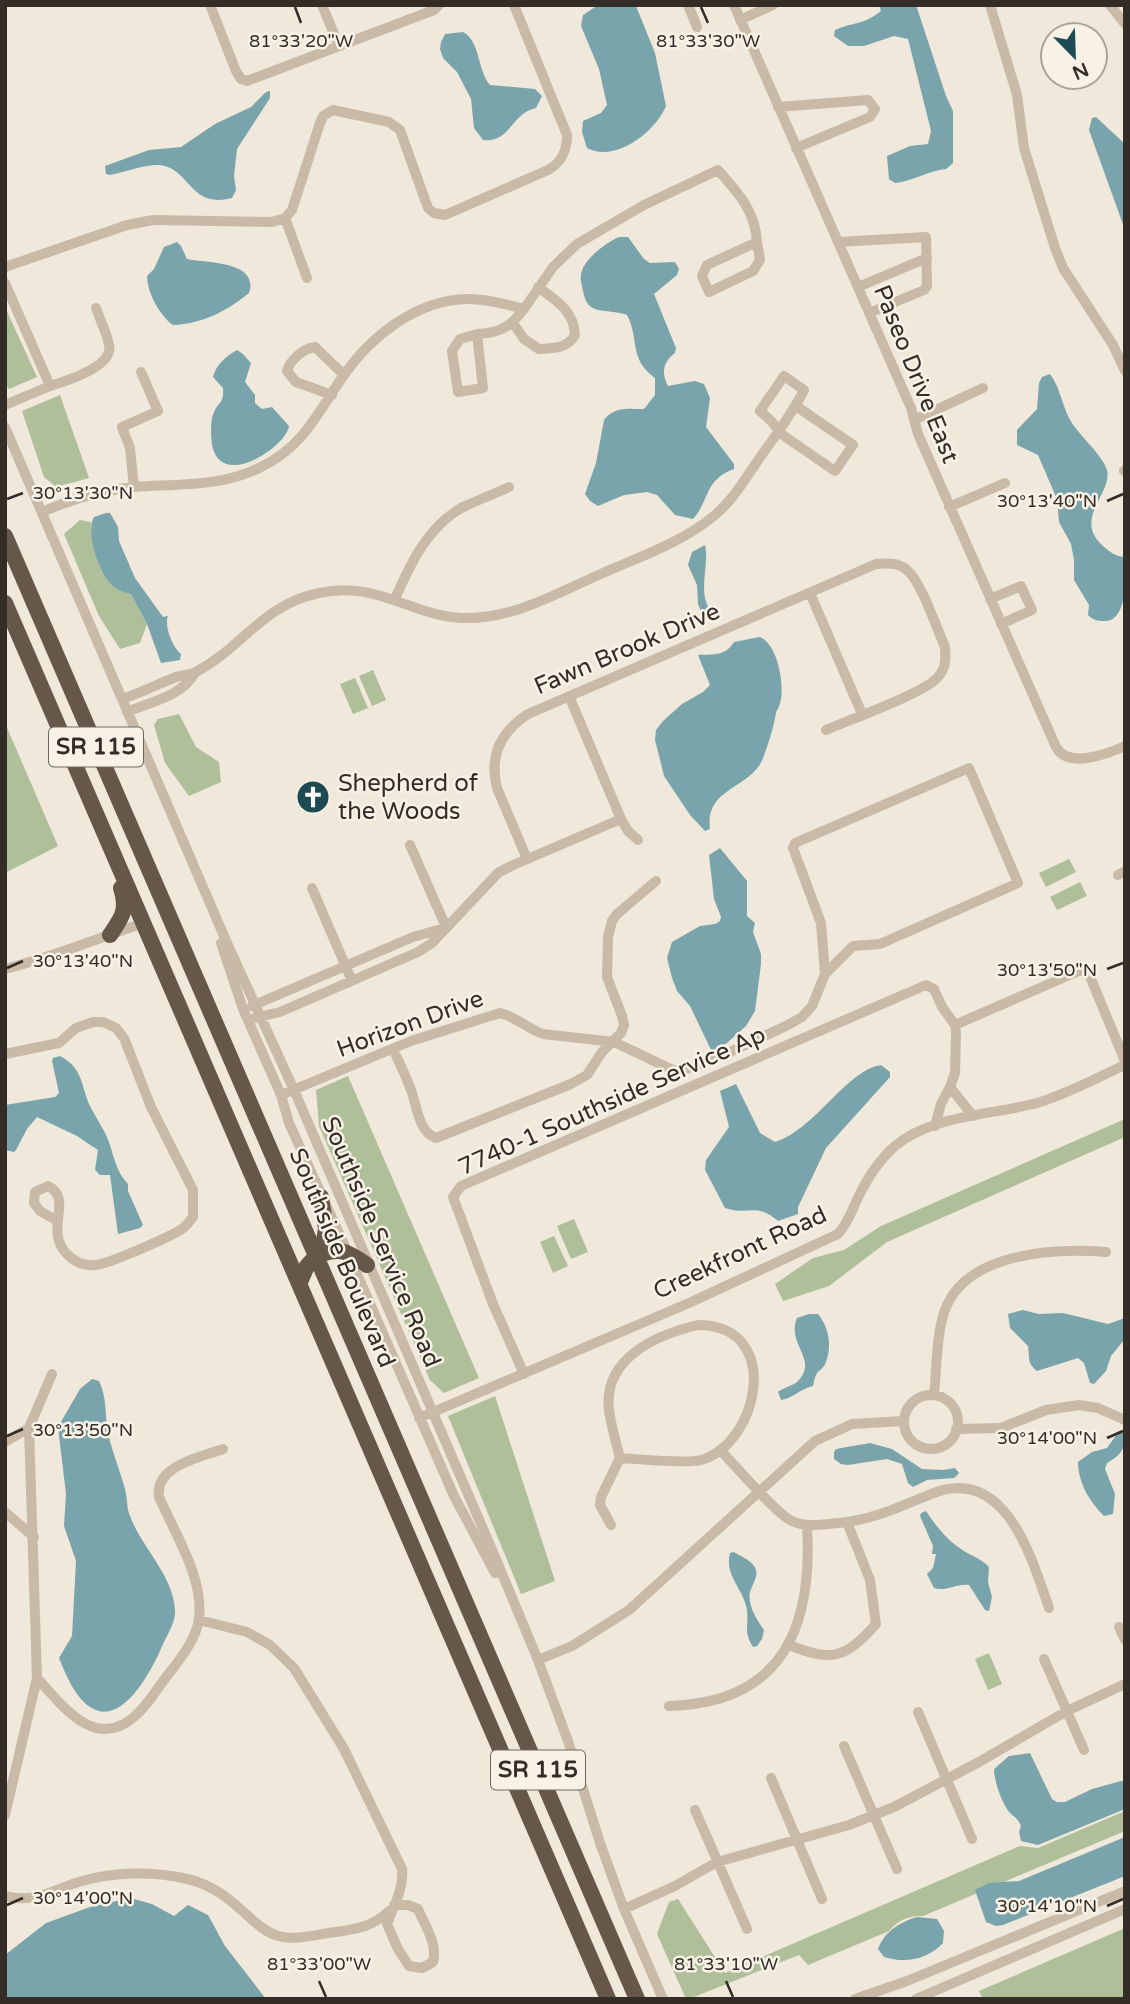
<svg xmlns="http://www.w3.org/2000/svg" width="1130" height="2004" font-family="'Varela Round',sans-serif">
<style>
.green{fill:#aebf9a}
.water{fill:#7aa4ac}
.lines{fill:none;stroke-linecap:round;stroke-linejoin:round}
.minor{stroke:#c8baa6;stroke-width:10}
.trunk{stroke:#66574b;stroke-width:16}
.ticks{fill:none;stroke:#342d27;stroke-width:2.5}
.labels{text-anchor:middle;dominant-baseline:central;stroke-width:5;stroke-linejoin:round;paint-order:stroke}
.shield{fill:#f8f2e6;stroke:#6f6860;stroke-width:2}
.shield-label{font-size:23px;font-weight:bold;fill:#342d27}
.street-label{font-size:24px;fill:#342d27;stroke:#f8f2e6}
.poi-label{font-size:24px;fill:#342d27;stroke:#f8f2e6;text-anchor:start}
.ticks-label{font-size:18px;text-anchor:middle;fill:#342d27;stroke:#f8f2e6;stroke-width:5;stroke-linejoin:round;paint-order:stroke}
</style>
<rect width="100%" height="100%" fill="#f0e8da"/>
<path class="green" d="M5 307 37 377 9 389 5 384Z
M60 395 89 478 56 487 44 477 22 411Z
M80 520 91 522V530L117 589 131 594 147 624 140 643 120 649 99 616 64 534Z
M373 670 386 700 372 706 359 676Z
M355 678 368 708 353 714 340 684Z
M179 714 196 747 219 762 221 782 189 796 165 763 154 725 158 719Z
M5 723 58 846 5 873Z
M1069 859 1076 872 1046 887 1039 873Z
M1080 882 1087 896 1057 910 1050 897Z
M348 1076 479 1378 444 1393 430 1380 319 1126 316 1090Z
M1125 1119V1137L887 1242 829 1286 783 1301 775 1284 813 1258 844 1250 881 1226Z
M574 1219 588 1252 571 1259 557 1226Z
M554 1236 568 1266 553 1273 540 1242Z
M495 1396 555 1581 521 1594 448 1416Z
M989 1653 1002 1684 988 1690 975 1659Z
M1125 1811V1831L923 1916C909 1915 898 1920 889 1931L808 1965 799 1955 689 1999H686L657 1934 669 1902 678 1899 725 1973 1020 1846 1038 1848Z
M1125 1928V1999H983L979 1991Z"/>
<path class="water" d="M598 5 636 6 655 53 666 106C655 132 616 163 587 148L582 132 583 121 601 113 607 105 599 69 581 26 583 15Z
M879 5H916L946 96 953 111V163L946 169C928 171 913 181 895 183L889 179 887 156 910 146 928 144 931 131 908 39 894 36 864 46H848L834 36 835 30C855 21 862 26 881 11Z
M463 32C481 42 477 70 490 85L535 89 542 96 536 108C511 113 511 143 483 140L474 128 471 99 457 72 443 58 440 49 441 42 445 34Z
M270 91V98L237 149 234 176 236 190 232 198C189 209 191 169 160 165 145 164 125 172 110 175L106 174 105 166 149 150 181 147 215 124 251 107 266 92Z
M1096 117 1125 144V230L1089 130 1092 118Z
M619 237H628L644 259 650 263 675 262 679 269 677 275 654 294 676 348 675 353C663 362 661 373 668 386L695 381 704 384 710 398 706 427 734 464V469C704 480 710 500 693 519L675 515 657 495 647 492 624 495 598 506 590 501 585 494 596 463 604 420C614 406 629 409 644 409L655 395V378C628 358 640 340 627 315 618 311 595 312 590 306 586 303 584 296 583 291 582 286 580 280 581 275 582 260 607 242 619 237Z
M177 242 181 246 187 259C206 263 260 261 249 293 227 311 202 324 173 325 160 316 147 292 147 276L154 269 164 247Z
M237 350 243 354 251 363 245 382 255 395V403L262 409 272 407 289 426C287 446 221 491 212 445 211 437 210 420 214 412 219 401 224 404 223 388L213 377C216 365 226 356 237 350Z
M1050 374C1061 388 1062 408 1072 423 1081 437 1103 456 1107 470 1113 493 1073 518 1102 545 1110 552 1114 556 1125 557 1125 574 1129 622 1104 621 1097 621 1093 620 1088 615L1089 605 1074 580V560L1071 544 1059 522 1057 499 1038 455 1017 445V430L1037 409 1039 383 1042 377Z
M106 513H110L118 527 119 541 135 578 163 617 168 616C164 625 172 647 181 654L180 660 161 663 147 624 131 594C124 592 116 590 111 584 99 572 85 532 94 517Z
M705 545C710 565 696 594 712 612L703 616 698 604 697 585 688 565 692 552Z
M760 637C780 645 788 698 776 712 775 723 765 757 759 766 743 789 705 791 710 829L705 831 690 815 664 776 655 740 656 730 663 721 682 704 703 692 710 685 698 655C711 654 725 657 734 642Z
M720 848 747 881V916L755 923 753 932 761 954V964L755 1011 746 1026 719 1050 712 1052 690 1006 677 991 672 978 667 958 672 942 700 926 715 924 720 921 721 917 714 899 709 855Z
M60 1056C84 1069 80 1084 90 1106 96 1118 106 1132 110 1145 114 1159 118 1174 128 1184V1191L143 1225 140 1228 118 1234 110 1175H100L95 1170 98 1150 77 1136 37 1117 27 1129 16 1150 14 1152 5 1150V1105L55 1097 59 1093 52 1061 53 1058Z
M881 1065 890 1072V1077L826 1148 798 1207V1214L778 1221C757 1202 747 1216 725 1208L705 1170 706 1160 729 1127 720 1091 736 1084 760 1133 775 1142C815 1130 846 1070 881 1065Z
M1023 1310 1039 1314 1063 1313 1108 1324 1125 1318V1339L1111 1356 1106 1371 1094 1384 1090 1383 1084 1363 1078 1358 1037 1371C1027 1363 1030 1359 1028 1346L1010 1328 1008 1314Z
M809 1314H818C829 1327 832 1346 826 1362 824 1369 818 1370 816 1375 814 1379 814 1383 813 1386 799 1389 794 1398 781 1400L778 1392C784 1387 793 1386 798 1381 819 1359 786 1345 797 1318Z
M92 1379 99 1381C107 1397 105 1416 108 1433 112 1452 120 1470 125 1489 127 1496 127 1504 128 1510 138 1545 174 1574 175 1611 176 1623 164 1640 160 1651 150 1673 121 1728 90 1707 75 1697 66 1675 59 1658L72 1636 76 1561 64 1526 66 1494 58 1427 80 1389Z
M1122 1432 1125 1434C1125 1450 1121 1455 1107 1463L1105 1469 1115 1494 1113 1514 1104 1516C1090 1502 1078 1483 1078 1462L1092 1452 1107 1448 1117 1434Z
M870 1443 892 1449 922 1469 943 1470 955 1468 959 1473 954 1478 927 1480 913 1487 908 1483 902 1464 887 1459 848 1465 841 1464 834 1459V1452L836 1449Z
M926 1511C935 1525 947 1540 961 1549 971 1556 981 1558 989 1567L988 1582 992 1597 989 1611 985 1610 969 1585C957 1583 946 1592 934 1588L927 1574 933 1568 936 1554H932L933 1546 920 1516 921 1513Z
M734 1552C741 1557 753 1560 756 1570 758 1577 752 1585 750 1592 747 1604 757 1620 764 1630L762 1639 757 1646 753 1647C743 1631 749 1626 747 1610 744 1589 724 1576 730 1553Z
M1030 1753 1052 1799 1057 1802H1065L1092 1789 1121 1781H1125V1809L1038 1845 1021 1841 1019 1832 1021 1826C1018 1818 1015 1818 1010 1813 1002 1804 994 1781 994 1769L1009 1756Z
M1125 1837V1876L1003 1925 996 1926 986 1922 975 1890 989 1883 1019 1881Z
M130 1898 152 1904 174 1916 188 1905 208 1915 225 1946 266 1999H5V1955L46 1923 90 1907Z
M917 1917 937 1919 944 1931 943 1943C928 1959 906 1964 884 1957L878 1949C884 1932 900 1922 917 1917Z"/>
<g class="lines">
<path class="minor" d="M210 5 236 71 241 79 247 81 434 10 439 5
M322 5 339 46
M688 5 697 27
M734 5 911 408 918 434 1056 747C1068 769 1107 754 1125 746
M990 5 1017 95 1024 148 1055 248 1063 268 1113 345 1125 371
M1110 5 1125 24
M740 20 773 5
M778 107 868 100 875 109 870 117 796 148
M285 218 307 278
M757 242 760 260 753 271 709 292 702 276 707 265Z
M838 242 926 237 927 286 924 290 869 313
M5 267 127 225 153 220 272 222 285 218 292 210 320 123 323 116 333 110 389 122 400 130 428 208 434 213 445 215 548 170C562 162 567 151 567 135L514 5
M5 283 50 386 5 405
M858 287 927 258
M513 323 524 339 539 349C553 348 567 349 575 335 574 311 556 300 538 287
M477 334 483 388 458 392 452 351 460 339Z
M477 334C500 333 510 327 524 309
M50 386C67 381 114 366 109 345 107 333 100 320 96 308
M332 395 296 382 287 371C290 360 304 348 315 347L344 375
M914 420 983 388
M5 427 227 943 294 1090 493 1552 538 1660 568 1741 600 1843 624 1909 663 1999
M1124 471 1125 470
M134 487 130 448 122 427 158 411 141 372
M949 507 1005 483
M42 512C72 499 101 490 134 487 176 484 220 487 259 468 304 447 317 413 344 375 371 336 417 300 467 299 486 299 505 304 524 309L553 267 577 244 644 205 718 170C738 193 755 210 757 242
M810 593 862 714
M395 599C410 564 428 526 463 507 478 500 494 494 509 487
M990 599 1021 586 1032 610 1001 624
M569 696 621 819 628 831 638 840
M122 699C140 693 158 684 176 677 183 675 190 675 196 672 243 647 262 605 319 593 378 580 410 616 463 618 512 620 559 592 603 573 642 556 683 542 715 515 734 499 747 476 761 456 776 435 792 414 804 390L784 376 760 411C770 419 776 426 784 436L835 471 853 445 796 406
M127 712C150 702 182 696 194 674
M410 845 446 927
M527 859 497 788C489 756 500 732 528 714L876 564C887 563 899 562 908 571 921 582 937 629 945 647 946 659 946 669 937 678 924 693 849 720 826 730
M1118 875 1125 871
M312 888 352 981
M221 943 243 1009 281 1095 289 1123 347 1251 454 1496 495 1573
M5 969C53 957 98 938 144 923
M252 1006 413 937 445 928
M255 1018 280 1012 418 952 432 943 498 873 511 866 621 819
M955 1025 1081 970 1089 974 1125 1061
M393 1049C399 1062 406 1076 411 1090 417 1105 418 1132 436 1138L571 1084 587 1075 602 1052 621 1033 624 1025 622 1016 607 977 608 937 612 921 617 914 656 881
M5 1054 59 1043 76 1028 93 1022H103L116 1028 124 1038 151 1107 193 1190V1217C190 1221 186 1226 182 1229 170 1237 108 1264 96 1265 85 1266 74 1262 66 1253 44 1229 74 1199 48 1186L35 1192 34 1203 40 1211 56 1220
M950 1087 973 1116
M281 1095 411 1041 500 1013C515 1016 528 1029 543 1034L614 1042 673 1070H683L715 1059 788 1025 802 1017 812 1006 825 974 821 923 793 848 795 843 969 768 1018 883 880 944 853 946 825 974
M698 1325C784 1325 759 1444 701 1460 685 1464 639 1459 620 1458 616 1442 611 1426 609 1410 603 1358 656 1335 698 1325Z
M524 1374 493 1304 453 1197 461 1186 926 985 934 989 942 1007 955 1025 956 1033 955 1073 950 1087 941 1104 935 1126
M934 1395C937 1368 936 1329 947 1305 971 1252 1057 1248 1106 1252
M904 1422a27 27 0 1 1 54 0a27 27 0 1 1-54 0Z
M419 1418 689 1303 838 1234C847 1224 850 1215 856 1202 865 1182 878 1161 895 1146 931 1115 993 1115 1037 1103 1067 1094 1096 1078 1125 1065
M956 1429 1001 1428 1046 1410 1079 1405 1098 1408 1125 1420
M5 1442 29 1428
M720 1450C734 1464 777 1515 792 1521 807 1528 823 1524 839 1523 873 1520 901 1506 931 1494 1005 1464 1031 1556 1049 1608
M5 1512 34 1537
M611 1525 600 1505 601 1497 620 1458
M199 1620 247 1632 270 1645 294 1668 344 1749 402 1869C404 1889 394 1905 387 1924L398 1949 409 1966 422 1968 433 1962C438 1944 425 1926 418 1909L408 1905H394
M1119 1627 1125 1640
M789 1645C832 1662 845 1659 876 1624L870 1580 847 1522
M1044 1659 1084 1750
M538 1660 572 1646 629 1610 815 1441 852 1424 904 1421
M37 1678C62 1705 94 1751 134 1717 146 1707 155 1692 164 1680 177 1663 196 1641 199 1619 204 1578 175 1534 159 1497 154 1466 201 1457 223 1449
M669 1706C783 1703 813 1627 807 1526
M918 1712 972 1839
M844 1746 897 1869
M771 1778 822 1899
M695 1810 747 1929
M5 1815 37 1678 29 1428 52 1374
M5 1896C37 1904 53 1889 82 1881 114 1872 151 1871 183 1878 204 1882 223 1893 239 1908 251 1918 262 1931 278 1936 295 1941 318 1934 336 1932 357 1929 374 1926 389 1911
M624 1909 675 1886 717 1862 849 1825 894 1807 979 1762 1067 1711 1125 1684
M855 1999 907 1981 1125 1891
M916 1999 1125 1909"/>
<path class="trunk" d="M5 536 637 1999
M5 603 608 1999
M110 935C122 917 128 911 121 888
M316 1256C340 1247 346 1250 367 1265
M300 1282 307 1266 316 1256 324 1241 326 1229 321 1197"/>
</g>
<path class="ticks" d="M295 7 301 23M701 7 708 23M7 499 23 493M1107 501 1123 494M7 968 23 961M1107 969 1123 963M7 1436 23 1429M1107 1438 1123 1431M7 1905 23 1898M1107 1906 1123 1899M319 1981 326 1997M726 1981 733 1997"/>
<defs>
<symbol id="church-disc" viewBox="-11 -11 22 22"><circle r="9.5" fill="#1e4a54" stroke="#f8f2e6"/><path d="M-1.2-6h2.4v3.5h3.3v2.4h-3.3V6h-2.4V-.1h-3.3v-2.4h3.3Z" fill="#fff"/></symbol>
</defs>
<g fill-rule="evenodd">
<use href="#church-disc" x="294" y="778" width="38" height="38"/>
</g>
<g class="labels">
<g class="shield">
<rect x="49" y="727.5" width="94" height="39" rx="5"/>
<rect x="491" y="1750.5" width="94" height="39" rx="5"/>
</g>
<g class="shield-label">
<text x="96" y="747">SR 115</text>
<text x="538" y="1770">SR 115</text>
</g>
<g class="street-label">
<text transform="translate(916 374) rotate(68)">Paseo Drive East</text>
<text transform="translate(627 649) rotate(-23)">Fawn Brook Drive</text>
<text transform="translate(410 1024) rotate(-20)">Horizon Drive</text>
<text transform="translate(612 1101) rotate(-24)">7740-1 Southside Service Ap</text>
<text transform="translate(381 1242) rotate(67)">Southside Service Road</text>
<text transform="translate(740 1253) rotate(-25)">Creekfront Road</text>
<text transform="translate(342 1258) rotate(67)">Southside Boulevard</text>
</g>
<g class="poi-label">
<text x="338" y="783">Shepherd of<tspan x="338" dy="28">the Woods</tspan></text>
</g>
</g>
<g class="ticks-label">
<text x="301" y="47">81°33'20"W</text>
<text x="708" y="47">81°33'30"W</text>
<text x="83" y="499">30°13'30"N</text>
<text x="1047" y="507">30°13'40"N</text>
<text x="83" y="967">30°13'40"N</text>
<text x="1047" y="976">30°13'50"N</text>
<text x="83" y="1436">30°13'50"N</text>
<text x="1047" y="1444">30°14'00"N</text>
<text x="83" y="1904">30°14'00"N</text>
<text x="1047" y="1912">30°14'10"N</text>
<text x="319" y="1970">81°33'00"W</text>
<text x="726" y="1970">81°33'10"W</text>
</g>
<rect width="1130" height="2004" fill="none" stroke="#342d27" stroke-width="14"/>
<g transform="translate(1074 56) rotate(157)"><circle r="33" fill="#f8f2e6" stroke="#aaa39a" stroke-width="2"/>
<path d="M0-5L12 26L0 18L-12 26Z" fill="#1e4a54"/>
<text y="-10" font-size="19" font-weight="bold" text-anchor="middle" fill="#342d27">N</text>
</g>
</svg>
